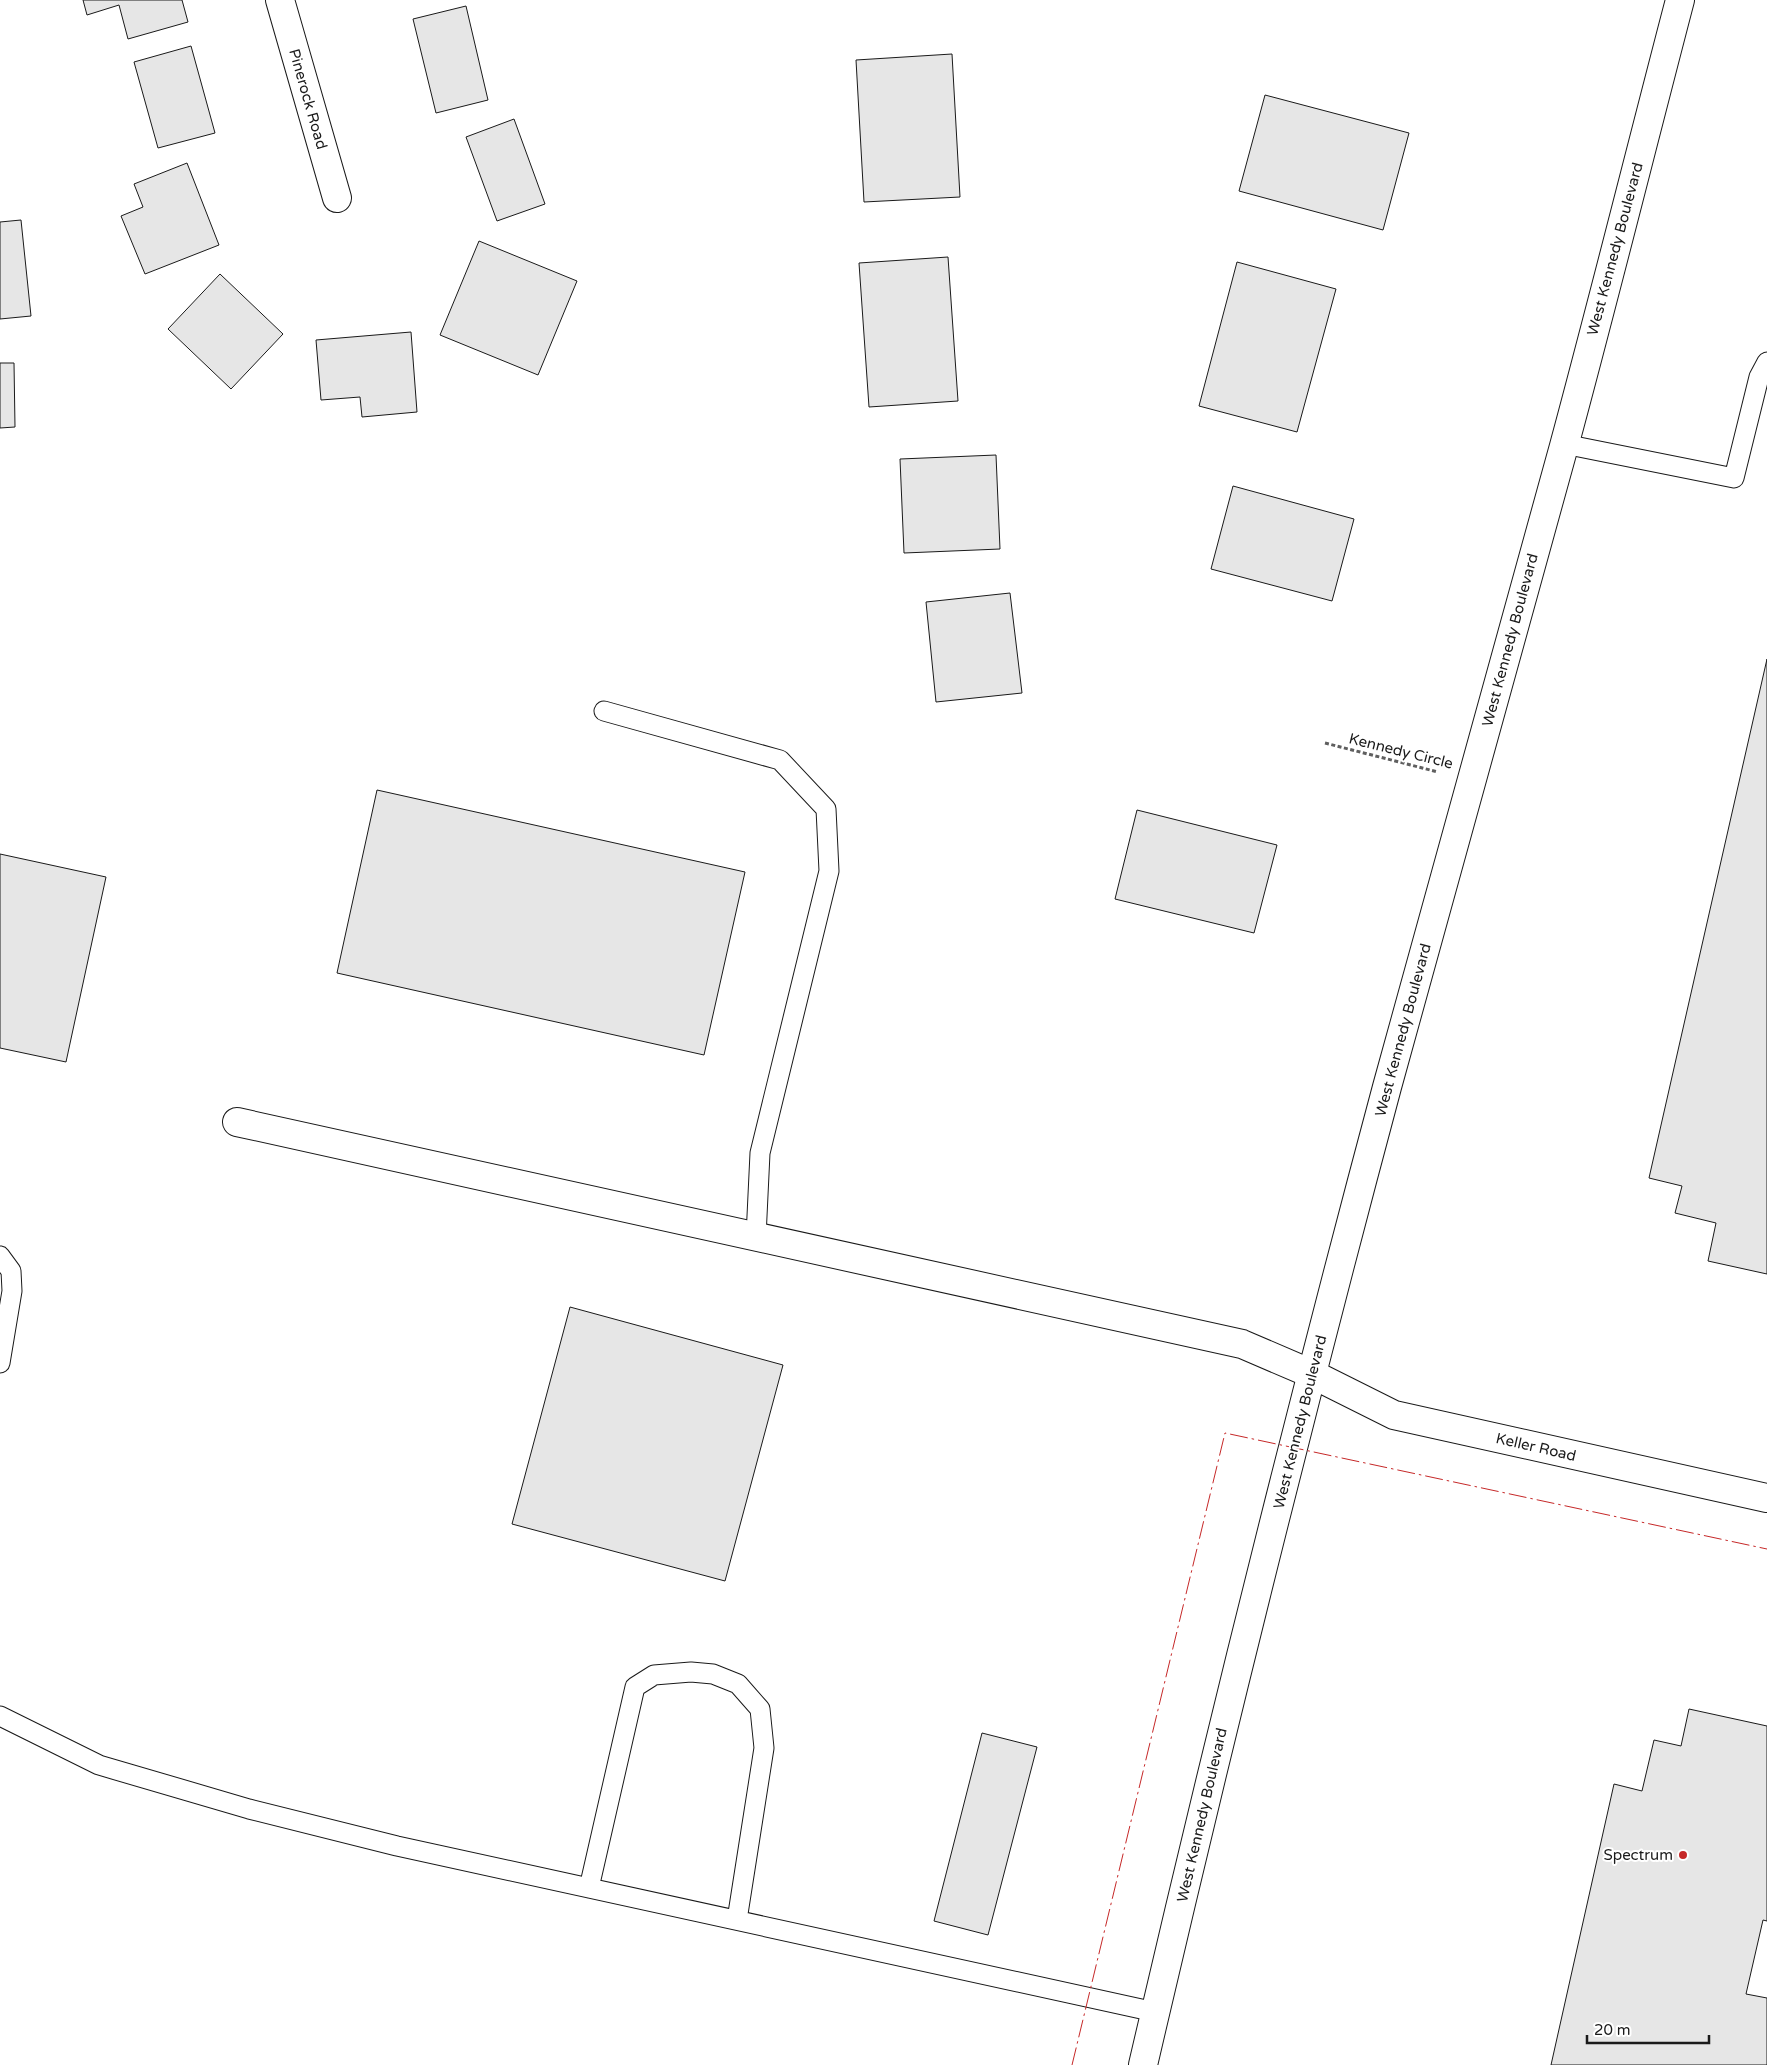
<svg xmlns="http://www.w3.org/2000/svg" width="1767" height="2065" font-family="'Varela Round',sans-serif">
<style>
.building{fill:#e6e6e6;stroke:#1a1a1a}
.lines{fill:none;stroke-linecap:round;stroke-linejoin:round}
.lane-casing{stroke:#1a1a1a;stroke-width:21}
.street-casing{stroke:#1a1a1a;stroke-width:30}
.secondary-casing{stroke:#1a1a1a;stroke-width:30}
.path{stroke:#5f5f5f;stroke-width:3;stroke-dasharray:4 2.5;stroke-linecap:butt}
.lane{stroke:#fff;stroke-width:19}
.street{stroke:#fff;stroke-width:28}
.secondary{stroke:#fff;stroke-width:28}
.power{stroke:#c62828;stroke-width:1;stroke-dasharray:18 4 2.5 4;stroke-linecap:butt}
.poi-dot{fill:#c62828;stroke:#fff;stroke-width:2}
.labels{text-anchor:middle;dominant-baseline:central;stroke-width:4;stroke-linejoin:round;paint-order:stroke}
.street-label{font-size:15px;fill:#1a1a1a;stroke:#fff}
.poi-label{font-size:15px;fill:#1a1a1a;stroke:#fff;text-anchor:end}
</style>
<rect width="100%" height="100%" fill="#fff"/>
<path class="building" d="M83 0H182L188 22 128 39 119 5 87 15Z
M466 6 488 100 436 113 413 19Z
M191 46 215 133 158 148 134 62Z
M952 54 960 197 864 202 856 60Z
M1265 95 1409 133 1383 230 1239 191Z
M514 119 545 204 497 221 466 137Z
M187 163 219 245 145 274 121 216 143 207 134 184Z
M21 220 31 316 0 319V222Z
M479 241 577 281 538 375 440 335Z
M948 257 958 401 869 407 859 263Z
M1237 262 1336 289 1297 432 1199 406Z
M220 274 283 334 231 389 168 329Z
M411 332 417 412 362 417 360 397 321 400 316 340Z
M0 363H14L15 427 0 428Z
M996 455 1000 549 904 553 900 459Z
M1233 486 1354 519 1332 601 1211 569Z
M1010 593 1022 693 936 702 926 602Z
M1767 659V1274L1708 1261 1716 1223 1675 1213 1682 1186 1649 1178Z
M377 790 745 872 704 1055 337 973Z
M1137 810 1277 845 1254 933 1115 899Z
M0 854 106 877 66 1062 0 1048Z
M570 1307 783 1365 725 1581 512 1524Z
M1689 1709 1767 1726V1921L1763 1920 1746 1994 1767 1998V2065H1551L1614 1784 1642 1791 1654 1740 1681 1746Z
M982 1733 1037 1747 988 1935 934 1921Z"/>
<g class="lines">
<defs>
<path id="lane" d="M1564 444 1734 478 1759 377 1767 362
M604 711 780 760 826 809 829 871 760 1153 756 1237
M0 1256 11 1271 12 1291 0 1363
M0 1716 99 1765 249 1809 397 1846 1155 2012
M589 1888 635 1687 654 1675 691 1672 713 1674 738 1684 760 1709 764 1748 737 1920"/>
<path id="street" d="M280 0 337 198
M237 1122 1242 1344 1312 1374"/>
<path id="secondary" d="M1312 1374 1394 1415 1767 1498
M1143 2065C1219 1738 1300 1412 1387 1087 1445 873 1506 660 1564 446 1604 298 1641 149 1680 0"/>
</defs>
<use href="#lane" class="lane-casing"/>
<use href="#street" class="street-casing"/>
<use href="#secondary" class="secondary-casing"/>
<path class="path" d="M1325 743 1438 772"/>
<use href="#lane" class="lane"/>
<use href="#street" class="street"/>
<use href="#secondary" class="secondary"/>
<path class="power" d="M1072 2065 1225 1433 1767 1549"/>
</g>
<circle class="poi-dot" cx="1683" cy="1855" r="5"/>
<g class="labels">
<g class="street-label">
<text transform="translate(308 99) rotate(74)">Pinerock Road</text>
<text transform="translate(1615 249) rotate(-75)">West Kennedy Boulevard</text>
<text transform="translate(1510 640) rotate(-75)">West Kennedy Boulevard</text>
<text transform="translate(1401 751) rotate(14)">Kennedy Circle</text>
<text transform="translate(1403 1030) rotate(-75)">West Kennedy Boulevard</text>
<text transform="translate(1300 1422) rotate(-76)">West Kennedy Boulevard</text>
<text transform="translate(1536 1447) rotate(13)">Keller Road</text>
<text transform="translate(1202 1815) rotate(-77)">West Kennedy Boulevard</text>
</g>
<g class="poi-label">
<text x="1673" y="1855">Spectrum</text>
</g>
</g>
<path d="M1587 2035v8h122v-8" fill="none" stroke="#1a1a1a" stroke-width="2.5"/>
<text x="1594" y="2035" font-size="15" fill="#1a1a1a" stroke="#ffffff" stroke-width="4" paint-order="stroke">20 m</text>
</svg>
